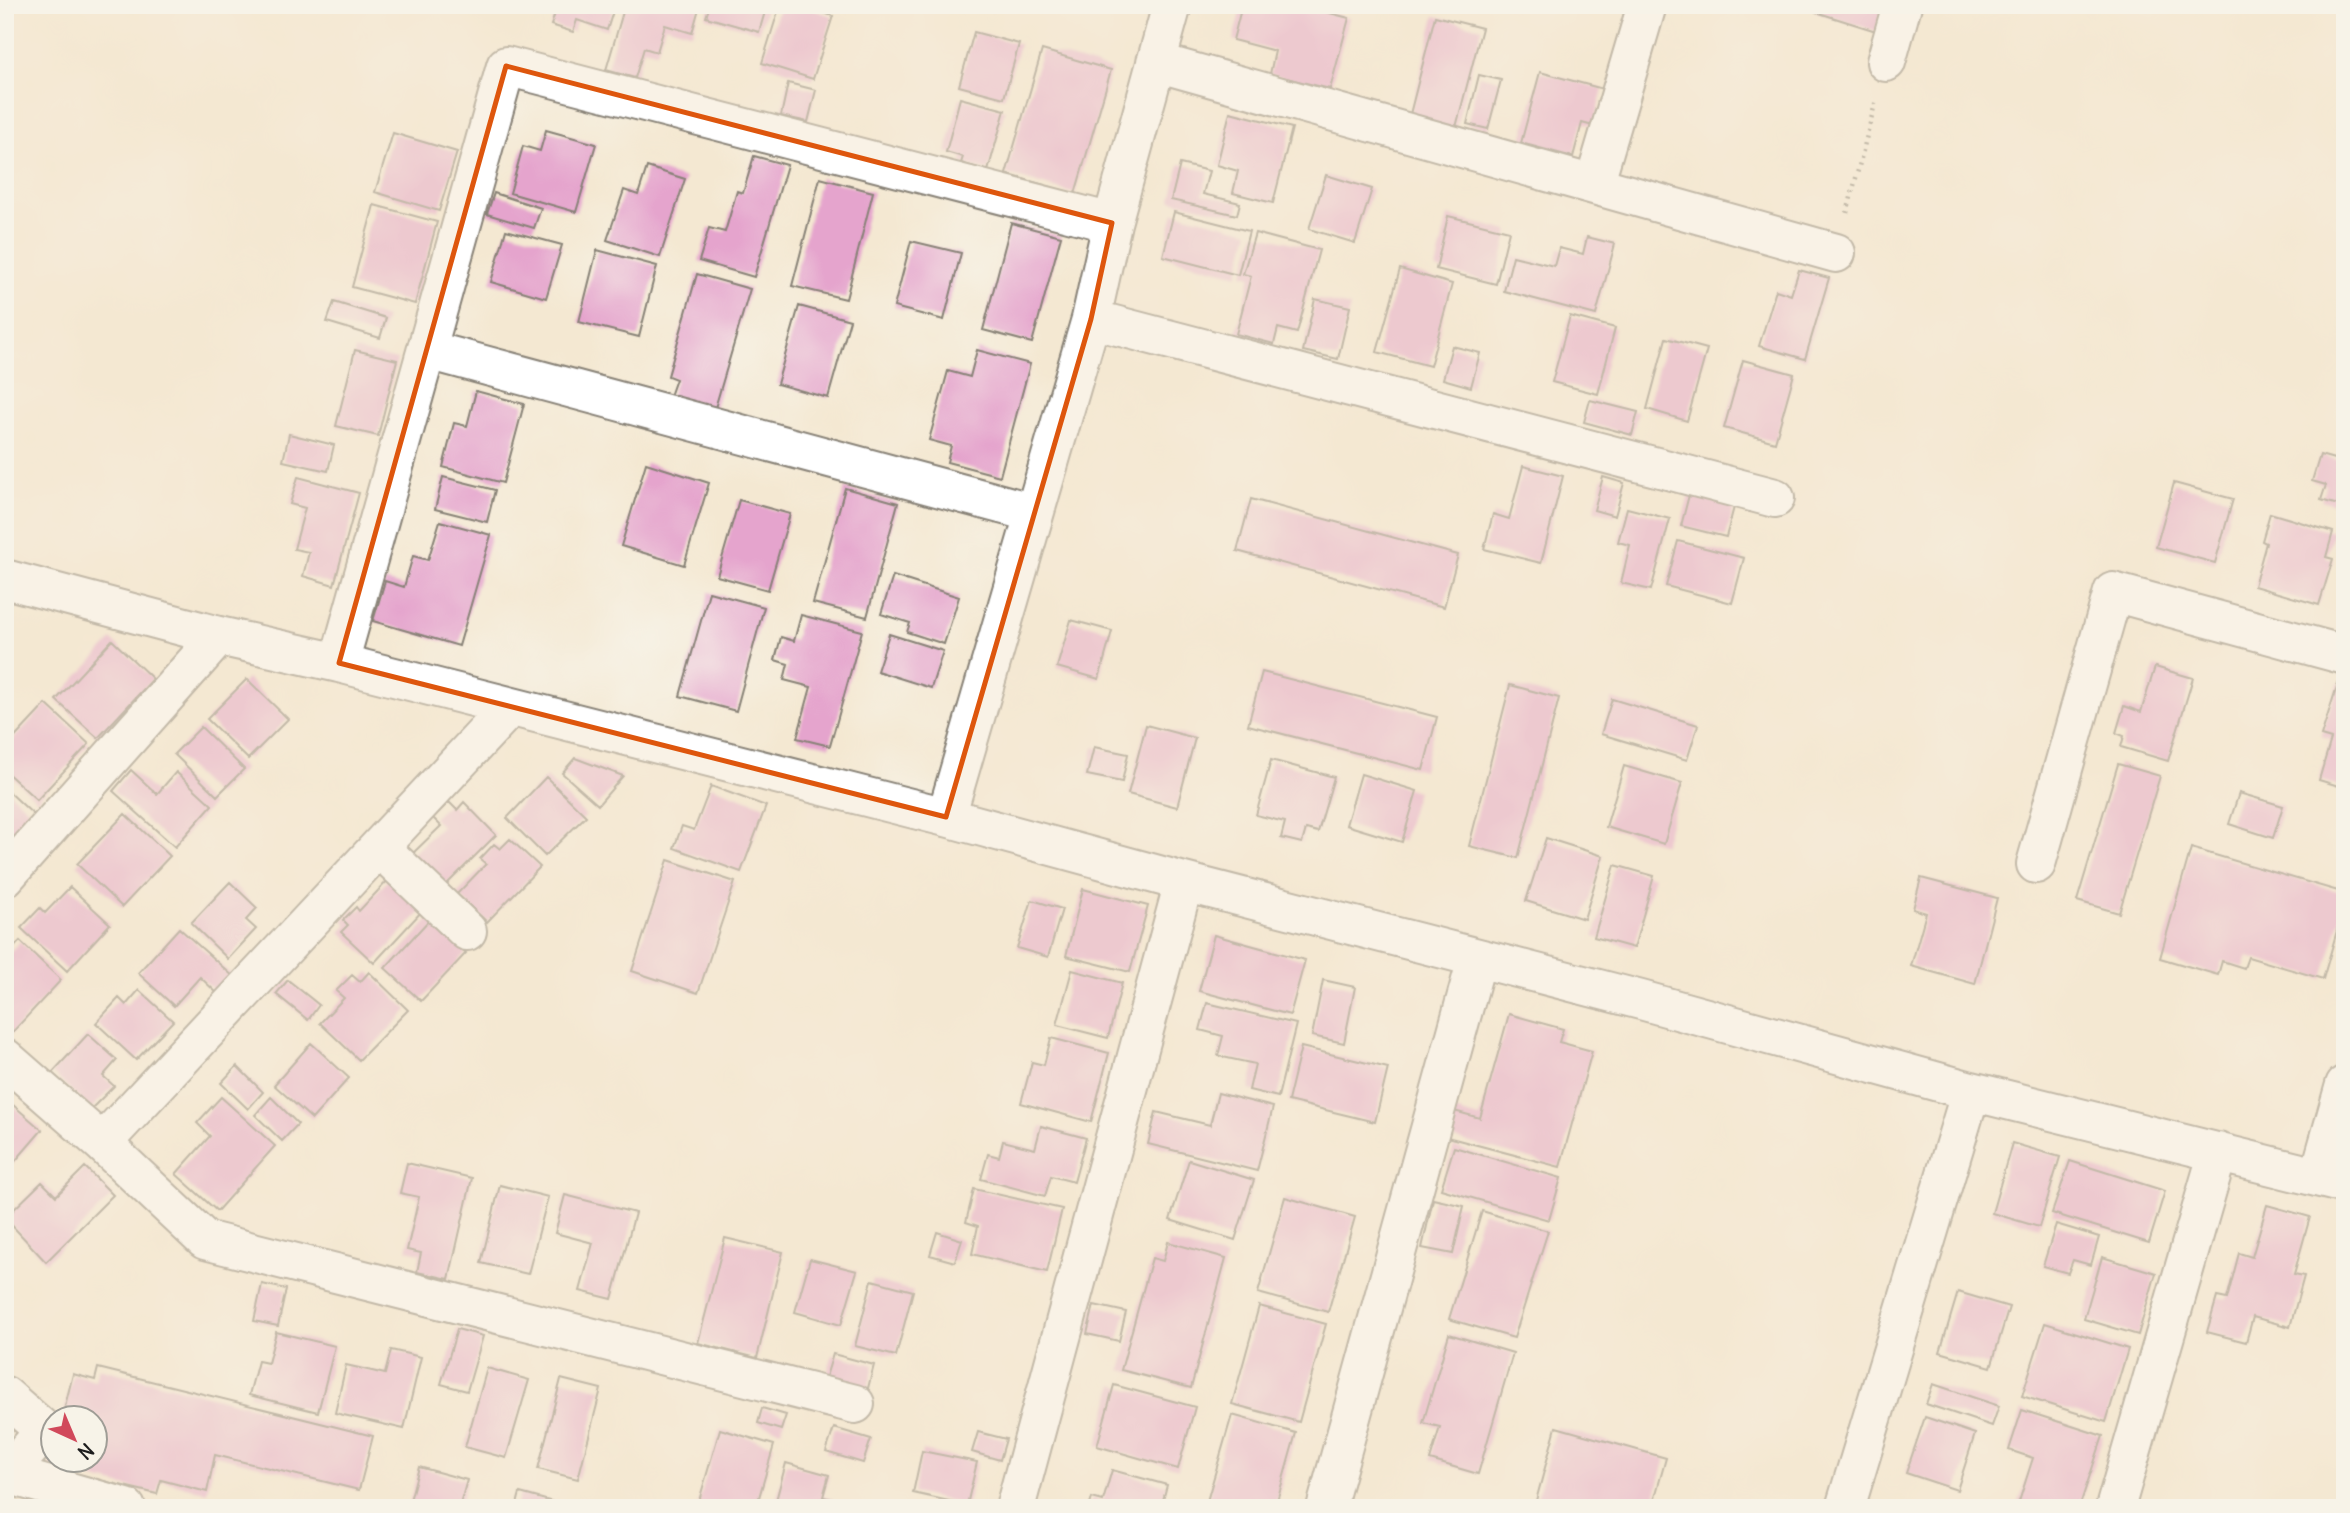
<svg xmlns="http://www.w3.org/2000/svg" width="2350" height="1513" font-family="Delius,sans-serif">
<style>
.building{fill:#e5a4cd}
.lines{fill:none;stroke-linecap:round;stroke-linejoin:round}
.minor-casing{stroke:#888277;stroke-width:42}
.path{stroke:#888277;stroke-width:4.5;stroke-dasharray:2 5;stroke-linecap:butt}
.minor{stroke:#fff;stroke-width:38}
.marked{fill:none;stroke:#de560d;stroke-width:5;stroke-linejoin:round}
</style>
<rect width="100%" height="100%" fill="#f7f3e8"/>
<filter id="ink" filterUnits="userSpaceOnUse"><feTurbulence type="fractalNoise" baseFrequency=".0143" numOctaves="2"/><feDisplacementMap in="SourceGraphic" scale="14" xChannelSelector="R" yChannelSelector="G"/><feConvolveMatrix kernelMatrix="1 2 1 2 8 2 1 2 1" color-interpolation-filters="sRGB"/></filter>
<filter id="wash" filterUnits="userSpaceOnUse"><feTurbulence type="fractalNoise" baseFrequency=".00686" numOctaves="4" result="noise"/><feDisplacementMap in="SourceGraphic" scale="28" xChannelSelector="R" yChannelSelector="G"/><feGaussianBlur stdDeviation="1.57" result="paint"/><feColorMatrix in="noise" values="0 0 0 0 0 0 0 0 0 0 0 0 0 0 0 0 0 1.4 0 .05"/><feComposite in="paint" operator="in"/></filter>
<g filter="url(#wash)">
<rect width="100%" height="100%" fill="#f4e8d2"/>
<g id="blocks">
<path class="building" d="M480 5H497L495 11Z
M558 5H615L607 30 577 20 573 32 551 25Z
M625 5H700L692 33 665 25 657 52 644 48 635 78 606 70Z
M710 5H767L759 32 706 17Z
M780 5H798L833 16 813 79 762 63Z
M1242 5H1299L1349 18 1330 89 1270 74 1275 51 1233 40Z
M1818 5H1884L1876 31 1816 12Z
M1435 16 1482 28 1455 131 1409 118Z
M974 32 1019 44 1004 98 959 86Z
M1042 50 1111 70 1075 194 1006 174Z
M1540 72 1603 89 1593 126 1582 123 1573 157 1521 143Z
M1479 75 1501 80 1488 129 1467 124Z
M788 83 816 90 808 122 781 116Z
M960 98 1005 110 988 171 961 163 963 157 946 152Z
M1230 112 1292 128 1273 203 1233 193 1238 171 1217 165Z
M546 130 596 144 576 212 510 193 523 146 540 151Z
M393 133 457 152 439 211 375 192Z
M754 156 787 165 754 277 699 261 709 228 725 232 737 191 743 193Z
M1180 164 1209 171 1203 194 1240 203 1237 215 1171 200Z
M647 167 685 179 660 257 607 240 624 190 638 195Z
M1326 175 1372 189 1355 243 1309 229Z
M820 178 873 192 846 299 792 286Z
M494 193 541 208 534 228 487 214Z
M374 205 437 222 415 304 352 287Z
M1174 212 1249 231 1238 275 1163 256Z
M1448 216 1509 231 1496 284 1436 269Z
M1011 223 1061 236 1032 343 983 330Z
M506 230 562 245 546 298 491 282Z
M1255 233 1319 250 1297 333 1278 328 1274 344 1236 334 1251 276 1243 274Z
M1587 237 1615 244 1596 315 1504 291 1513 256 1554 266 1559 248 1583 254Z
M911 241 961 253 944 320 894 307Z
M597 250 657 266 639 337 579 322Z
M1400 269 1452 284 1430 366 1377 352Z
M1799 270 1829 278 1805 359 1759 346 1776 290 1791 295Z
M697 274 750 289 715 408 670 396 676 379 668 376Z
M1315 299 1350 307 1338 359 1303 351Z
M334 302 386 318 380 338 327 322Z
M799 306 850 320 828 398 777 384Z
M1570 316 1615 328 1598 394 1552 382Z
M1666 338 1707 349 1687 421 1647 409Z
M1452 346 1480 353 1471 387 1443 379Z
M355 350 397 360 378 436 336 426Z
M977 350 1030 364 1000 476 947 462 951 446 929 440 948 371 970 377Z
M1743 360 1794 374 1775 442 1724 428Z
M476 391 524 404 503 483 443 467 454 423 467 426Z
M1590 400 1638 412 1632 435 1584 422Z
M289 434 334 445 328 471 283 461Z
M2320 455 2345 462V507L2321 500 2326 485 2312 481Z
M646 463 709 483 684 565 621 546Z
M1523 466 1563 476 1541 563 1484 549 1493 514 1509 519Z
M298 477 359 493 334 585 303 576 309 552 294 549 305 508 290 504Z
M443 477 495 490 487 522 435 509Z
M1603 477 1624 483 1615 516 1594 510Z
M2174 483 2233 499 2215 563 2156 547Z
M845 488 898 503 867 617 813 603Z
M1689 495 1734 507 1726 537 1681 526Z
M1251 499 1458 555 1444 607 1237 551Z
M739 500 790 514 768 590 717 576Z
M1627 508 1670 519 1651 590 1621 583 1630 545 1618 542Z
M2270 513 2333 532 2326 557 2333 559 2319 605 2254 586 2266 543 2262 541Z
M440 521 491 535 459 646 373 621 385 581 404 587 413 556 428 560Z
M1678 541 1744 558 1732 603 1666 586Z
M893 576 959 597 944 644 907 632 910 623 881 614Z
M709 592 764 607 736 711 680 696Z
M801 615 862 631 830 746 797 738 811 687 784 680 788 664 775 660 781 637 794 641Z
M1071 620 1112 631 1099 679 1057 667Z
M889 634 943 651 931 688 877 671Z
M112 640 153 679 98 738 56 700Z
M2155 667 2193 678 2168 761 2121 747 2124 736 2116 733 2124 706 2141 712Z
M1262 672 1437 717 1423 770 1248 725Z
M247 679 288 719 248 759 207 719Z
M2338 683 2345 685V788L2319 780 2331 739 2321 736Z
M1510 685 1559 698 1518 858 1469 846Z
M1612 699 1698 725 1687 760 1601 734Z
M46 704 89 744 37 800 5 771V748Z
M1146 725 1195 738 1177 807 1128 794Z
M201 727 244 769 217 796 174 754Z
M1094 747 1128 754 1122 782 1087 775Z
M575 758 623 776 598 805 562 773Z
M1271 760 1334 777 1318 832 1306 829 1302 843 1281 838 1285 822 1256 815Z
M2118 764 2160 776 2119 913 2077 901Z
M1624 766 1682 783 1664 844 1606 827Z
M131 770 157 794 176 772 212 805 175 847 113 791Z
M1361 774 1417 791 1402 842 1346 825Z
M546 777 586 816 545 856 507 818Z
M711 786 766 806 741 872 674 848 682 826 694 830Z
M5 788 36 817 5 848Z
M2239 793 2283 806 2273 838 2229 824Z
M449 802 457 810 464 802 496 835 444 887 411 855 441 826 433 818Z
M125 814 170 856 122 907 77 864Z
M1546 838 1603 856 1584 919 1526 901Z
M510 839 540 867 487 922 457 894 486 864 480 859 494 844 500 849Z
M2191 848 2345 893V903L2323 979 2248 957 2244 968 2222 961 2218 975 2160 958Z
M668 860 735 882 698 993 632 971Z
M1615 865 1654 876 1634 948 1594 937Z
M390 878 423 910 374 963 341 932 348 925 343 920 356 907 359 911Z
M1921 878 1997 898 1975 984 1911 966 1926 913 1913 909Z
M230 882 257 908 246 920 256 929 228 959 191 923Z
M70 887 110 924 67 971 21 928 40 908 45 913Z
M1083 889 1148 906 1130 972 1066 956Z
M1032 900 1062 909 1048 957 1017 948Z
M430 919 466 953 421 1001 385 968Z
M179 928 234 977 218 994 200 977 174 1006 138 973Z
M1214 935 1305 960 1290 1015 1199 991Z
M20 941 61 980 7 1038 5 957Z
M1072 970 1122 983 1108 1038 1057 1025Z
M369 972 408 1010 359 1060 320 1023 344 998 336 991 352 975 360 982Z
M288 980 319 1005 308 1020 276 994Z
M1323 980 1355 987 1344 1043 1312 1036Z
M139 990 173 1021 136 1060 96 1023 119 998 126 1005Z
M1207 1003 1296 1024 1278 1097 1249 1090 1255 1064 1218 1056 1223 1036 1200 1030Z
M1509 1014 1563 1029 1559 1042 1592 1051 1560 1167 1447 1137 1454 1111 1480 1118Z
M88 1034 117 1060 103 1076 114 1086 91 1109 52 1073Z
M1051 1038 1109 1053 1091 1122 1021 1103 1032 1062 1044 1065Z
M311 1043 349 1078 312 1119 274 1085Z
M1301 1047 1388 1068 1375 1122 1288 1101Z
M237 1066 263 1092 248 1109 221 1083Z
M1218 1093 1273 1107 1257 1171 1148 1144 1156 1112 1210 1125Z
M221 1097 275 1146 217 1211 176 1174 210 1136 197 1123Z
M271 1097 298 1124 282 1141 255 1115Z
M5 1098 42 1130 5 1173Z
M1041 1126 1086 1138 1074 1182 1051 1176 1045 1196 981 1179 988 1154 999 1157 1003 1141 1035 1149Z
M2012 1143 2060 1157 2039 1227 1992 1213Z
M1454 1147 1561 1178 1549 1220 1441 1189Z
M1189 1160 1254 1180 1235 1240 1170 1220Z
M2070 1161 2165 1191 2149 1243 2052 1213Z
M407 1163 472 1178 449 1279 417 1272 421 1253 407 1250 419 1197 400 1193Z
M85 1167 113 1195 46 1262 5 1218 42 1182 56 1196Z
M500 1185 548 1197 528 1274 481 1263Z
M974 1189 1062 1209 1047 1272 972 1254 978 1226 966 1222Z
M565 1195 635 1213 612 1299 580 1291 593 1243 555 1233Z
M1285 1197 1355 1217 1328 1312 1258 1293Z
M1433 1199 1464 1206 1453 1254 1422 1248Z
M2267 1205 2310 1217 2294 1274 2304 1276 2290 1327 2253 1317 2246 1342 2207 1332 2217 1297 2227 1299 2239 1253 2252 1257Z
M1482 1211 1548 1231 1514 1338 1449 1319Z
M2056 1224 2099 1237 2091 1265 2073 1260 2068 1273 2043 1266Z
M937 1232 962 1240 955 1262 930 1255Z
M725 1238 783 1252 757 1358 698 1343Z
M1168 1242 1226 1258 1191 1388 1121 1370 1152 1258 1163 1261Z
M2102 1257 2156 1273 2138 1335 2084 1319Z
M810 1259 857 1271 841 1325 795 1312Z
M872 1280 913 1291 896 1356 855 1346Z
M262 1284 286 1289 278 1326 254 1321Z
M1958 1292 2009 1307 1991 1367 1940 1352Z
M1094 1305 1126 1312 1119 1341 1087 1334Z
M1259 1306 1326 1324 1299 1422 1232 1404Z
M2045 1323 2128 1349 2106 1422 2022 1396Z
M457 1329 483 1336 467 1391 441 1384Z
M276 1332 335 1346 318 1412 249 1395 258 1361 268 1363Z
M1449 1334 1513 1353 1478 1474 1430 1460 1440 1427 1423 1423Z
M391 1350 421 1357 404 1429 335 1413 346 1365 385 1374Z
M833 1354 874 1365 867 1392 825 1380Z
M98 1368 373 1436 359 1490 215 1455 207 1492 161 1480 157 1494 49 1468 51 1460H94V1418H62L73 1374 95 1380Z
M487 1368 529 1380 506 1458 465 1447Z
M561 1379 601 1389 578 1479 538 1469Z
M1933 1384 1999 1406 1992 1426 1926 1404Z
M1114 1385 1195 1407 1178 1469 1097 1446Z
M762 1408 786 1415 781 1430 758 1423Z
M2022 1410 2103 1436 2079 1508H2017L2033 1458 2009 1450Z
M1232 1415 1296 1433 1275 1508H1205Z
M1925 1417 1975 1434 1957 1490 1906 1473Z
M1556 1427 1666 1458 1652 1508H1534Z
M834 1428 871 1439 863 1463 826 1452Z
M720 1429 774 1445 756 1508H711L698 1504Z
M978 1432 1006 1439 1000 1460 972 1452Z
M922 1451 977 1462 967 1505 913 1493Z
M786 1463 829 1475 823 1497 833 1499 831 1508H774Z
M419 1467 467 1480 459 1508H408Z
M1112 1470 1167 1485 1161 1508H1089L1092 1498 1103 1501Z
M520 1493 564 1505V1508H516Z"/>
</g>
</g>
<g filter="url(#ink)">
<use href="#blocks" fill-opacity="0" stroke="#888277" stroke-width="2"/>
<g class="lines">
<defs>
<path id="minor" d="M1156 62 1836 253
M1886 62 1902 5
M1594 185 1647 5
M1091 319 1775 498
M428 350 1034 513
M5 579 219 636 339 663 946 817 1184 882 1641 1000 1971 1091 2345 1184
M339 663 506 66 1112 223
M510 707 102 1143 205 1240 855 1404
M946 817 1091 319 1112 223 1172 5
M379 847 467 931
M2036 864 2113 592 2345 655
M5 877 219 636
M5 1058 102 1143
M2319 1177 2345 1085
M5 1396 45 1431 5 1476
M7 1474 126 1508
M1015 1508 1184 882
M1326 1508 1477 959
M1845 1508 1971 1091
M2115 1508 2218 1152"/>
</defs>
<use href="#minor" class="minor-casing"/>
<path class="path" d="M1847 213 1876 100"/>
<use href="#minor" class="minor"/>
</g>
</g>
<path d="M0 0H2350V1513H0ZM506 66 1112 223 1091 319 946 817 339 663Z" fill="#f4e8d2" fill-opacity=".55" fill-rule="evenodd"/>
<path class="marked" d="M506 66 1112 223 1091 319 946 817 339 663Z"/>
<rect width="2350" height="1513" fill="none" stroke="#f7f3e8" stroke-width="28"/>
<g transform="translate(74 1439) rotate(136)"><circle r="33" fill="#f7f3e8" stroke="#9f9d96" stroke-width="2"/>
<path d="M0-5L12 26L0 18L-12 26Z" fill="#d1495b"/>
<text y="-10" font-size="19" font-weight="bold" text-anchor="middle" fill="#1c1c1c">N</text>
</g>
</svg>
